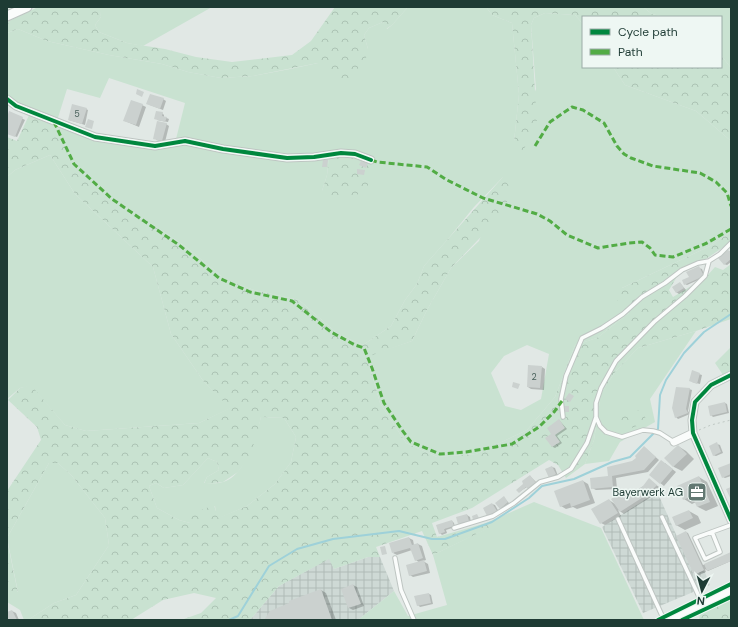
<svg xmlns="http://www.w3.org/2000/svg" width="738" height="627" font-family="'DM Sans',sans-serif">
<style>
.industrial{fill:url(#industrial-grid)}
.green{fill:#c9e2d1;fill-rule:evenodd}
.forest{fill:url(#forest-crowns);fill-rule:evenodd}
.shadow{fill:#0003}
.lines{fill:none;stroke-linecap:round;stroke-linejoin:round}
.stream{stroke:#9ed1d9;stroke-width:2}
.building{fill:#cbd1cf}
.service-casing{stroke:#bec5c2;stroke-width:5.5}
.minor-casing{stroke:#bec5c2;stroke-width:9}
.secondary-casing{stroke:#bdc5c2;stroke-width:11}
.path{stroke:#bfc8c4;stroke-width:1;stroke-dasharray:2 3;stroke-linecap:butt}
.service{stroke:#fafcfb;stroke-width:3.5}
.minor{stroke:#fafcfb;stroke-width:7}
.secondary{stroke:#fafcfb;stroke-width:9}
.quiet{stroke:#52ac45;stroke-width:3;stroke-dasharray:6 3;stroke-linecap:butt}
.cycleway-casing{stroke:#eef7f3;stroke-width:6}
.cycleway{stroke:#00873e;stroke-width:4}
.labels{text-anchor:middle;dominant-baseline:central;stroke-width:3;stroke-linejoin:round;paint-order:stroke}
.number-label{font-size:9px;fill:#49605b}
.poi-label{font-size:11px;fill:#1e3b34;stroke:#eef7f3;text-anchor:end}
</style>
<defs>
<pattern id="industrial-grid" width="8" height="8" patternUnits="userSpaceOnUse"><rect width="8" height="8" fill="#ced9d5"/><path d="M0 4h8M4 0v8" fill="none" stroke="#b0bbb7"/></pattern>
<pattern id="forest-crowns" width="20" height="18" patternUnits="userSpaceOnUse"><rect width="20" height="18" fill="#c9e2d1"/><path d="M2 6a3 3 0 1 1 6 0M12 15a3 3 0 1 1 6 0" fill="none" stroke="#acc3b4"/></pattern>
</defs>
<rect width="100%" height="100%" fill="#e1e8e5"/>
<path class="industrial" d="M656 489 694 575 704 570 710 585 643 613 602 527 649 497Z
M368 557H380L394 591 358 620H250L279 586 330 558 334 569Z"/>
<path class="green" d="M99 7H212L143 46 127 43 99 32 95 25 101 17Z
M408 7H486L492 15 512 23 519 94 514 142 536 89 531 25 534 18 545 13 575 15 583 24V67H613L625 85 696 111 731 141V232L710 246 622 288 629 313 597 338 575 345 555 397 527 430 476 454 437 457 406 443 380 403 367 356 412 341 427 310 451 268 479 241 503 177 474 207 448 239 424 266 417 284 405 300 391 326 363 345 338 334 299 300 254 290 226 280 185 246 114 199 75 165 56 124 12 100 7 96V33L18 29 47 41 109 55 162 64 188 72 221 78 253 76 290 69 318 63 368 49 364 35 369 28 383 22 387 29 392 25ZM109 78 185 103 175 143C129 152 98 140 56 124L67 89 100 98ZM329 155 371 162 322 191 327 175ZM527 345 549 354 541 399 521 410 505 406 491 373 504 356Z
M643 7H731V68L721 55V17H665L652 14Z
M50 155 75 194 153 267 171 334 204 382 231 408 199 423 86 431 65 425 31 386 20 388 7 399V177L15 170Z
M696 331 650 399 655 422 620 442 609 461 585 464 594 440 601 393 616 371 638 348Z
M261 417 284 418 296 437 291 462 275 484 247 506 217 519 215 506 190 523 179 520 157 508 149 486 156 483 164 488 183 485 208 458 217 462 219 470 207 477 204 483C210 483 217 484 223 482 245 476 256 436 261 417Z
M49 463H58L72 476 105 518 109 545 76 595 54 603 28 620H24L20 610 7 602V592H18L7 538Z
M534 502 601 528 644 620H358L394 591 408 616 447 605 433 555 490 527 486 523Z"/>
<path class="forest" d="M38 7H100L101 17 95 25 99 32 127 43 165 49 196 57 232 62 292 55 311 41 335 7H408L392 25 386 29 383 22 369 28 364 35 368 49 366 58 347 83H342L318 63 253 76 221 78 188 72 162 64 109 55 47 41 18 29 7 33V22Z
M486 7H643L652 14 665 17H583V24L575 15 545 13 534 18 531 25 537 124 523 151 514 142 519 94 512 23 492 15Z
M721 55 731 68V141L696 111 625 85 613 67H721Z
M30 113 56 124 75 165 114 199 185 246 226 280 254 290 299 300 338 334 363 345 391 326 405 300 417 284 424 266 503 177 511 189 503 214 451 268 427 310 412 341 367 357 380 403 406 443 437 457 476 454 527 430 555 397 575 345 597 338 629 313 616 299 622 288 710 246 731 232V241L728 244 700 263 686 269 679 273 669 290 673 297 706 277 715 267 723 270 731 264V319L696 331 638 348 616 371 601 393 594 440 585 464 566 478 558 465 549 460 472 508 432 523 437 537 486 523 491 527 433 555 422 531 376 547 380 557H368L334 569 329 559 279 586 250 620H181L201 613 216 598 194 593 163 600 131 620H28L54 603 76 595 109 545 105 518 72 476 58 463H49L7 538V491L41 440 37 427 8 400 20 388 31 385 65 425 86 431 199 423 230 408 204 382 171 334 153 267 75 194 50 155 15 170 7 177V137L17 141ZM261 417 284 418 296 437 291 462 275 484 247 506 218 518 214 505 191 514 190 523 179 520 157 508 149 486 156 483 164 488 183 485 208 458 217 462 219 470 207 477 204 484 223 482 238 472 249 457 256 438Z
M355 154 371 163V182L361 193 342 201 322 191 327 175 329 155Z
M731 347V370L723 375 715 363Z
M642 409 647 422 624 431 619 418Z
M7 540 18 593 7 592Z
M731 600V620H699L700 614 719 603Z"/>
<path class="shadow" d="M163 99 166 101 163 110 150 105Z
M142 105 146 107 139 127 125 121Z
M86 109 88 110 85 125 69 120Z
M10 112 25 120 17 137 7 133V119Z
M162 113 164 115V117L169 119 168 122 157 120Z
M166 124 169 126 165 142 156 140Z
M729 251 731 253V262L727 265 724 264Z
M699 268 702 269 705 277 687 285 685 284Z
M680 283 686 290 679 294 676 292Z
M542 367 545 369 544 390 531 389 528 387Z
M692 372 702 375 700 384 692 382Z
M689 389 692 390 688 411 690 414 678 419 676 417Z
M725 403 727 404 729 413 713 417 711 415Z
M559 420 567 429 557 436 562 443 555 448 553 447 552 434Z
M717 444 720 445 723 453 716 456 713 455Z
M678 446 686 451 694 459 682 471 674 467 666 458Z
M644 447 659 460 648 472 616 478 617 489 596 490 592 488 638 458Z
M665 463 676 472 664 486 650 475Z
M731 465V476L725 478 723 477Z
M552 467 555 468 558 476 552 478 550 477Z
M530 476 538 484 531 490 527 487 519 492Z
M699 477 707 482 718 506 706 511 698 507 696 502 692 504 684 499Z
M583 481 588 484 595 503 577 509 573 507 566 509 561 506Z
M651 481 659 487 651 495V497L624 514 618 510 621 516 605 525 601 523 609 500 615 504 622 493 627 497Z
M504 498 510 504 503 509 500 508Z
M492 504 495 505 499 512 490 517 488 516 484 509Z
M689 511 698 516 701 523 685 530 676 525 673 518Z
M467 515 470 517 471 522 461 525 459 523Z
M452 521 454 523 455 527 446 530 447 533 442 535 440 533Z
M686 532 688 533 703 565 731 553V561L708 571 705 569 706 572 697 576 695 574Z
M409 538 413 540 414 545 418 544 422 546 426 560 423 561 428 564 430 573 413 577 410 575 420 563 416 560 412 550 397 555 393 553Z
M353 585 357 587 364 606 353 610 349 608 342 589Z
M321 590 326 593 336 620H266Z
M429 594 431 595 433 604 420 607 418 605Z
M12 611 16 613 19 620H7V613Z"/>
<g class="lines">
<path class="stream" d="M229 620 238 616 269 566 297 549 333 539 399 531 432 539H445L492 522 529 498 542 486 574 479 612 462 630 457 658 429 660 395 666 380 684 353 704 332 731 314"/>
</g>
<path class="building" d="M137 89 144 92 142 97 136 94Z
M150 94 164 98 160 109 146 104Z
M131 100 143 104 136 125 123 121Z
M72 104 87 108 82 124 68 120Z
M9 111 23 117 15 137 7 134V117Z
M156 111 163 112 162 116 167 117 165 122 154 119Z
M88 119 94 121 92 129 85 127Z
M157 121 167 123 162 141 153 139Z
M323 160H328L327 167H322Z
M361 161 368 163 366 168 359 165Z
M357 169 365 170 364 175 357 174Z
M728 250 731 253V259L724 265 718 258Z
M699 266 704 276 684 285 682 280 689 277 686 272Z
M680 282 684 288 676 293 672 287Z
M528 365 542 366 540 388 527 387Z
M692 370 700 373 697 384 689 381Z
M513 382 520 384 518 389 512 387Z
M676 387 690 388 686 409 688 413 675 418 672 408Z
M569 393 574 396 570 402 565 399Z
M725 402 727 412 710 416 708 406Z
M564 406H569V412H565Z
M559 419 565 428 555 435 560 442 552 447 545 438 551 434 547 428Z
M717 442 721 452 713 456 709 446Z
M678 445 687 454 673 467 664 458Z
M644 446 656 457 644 470 612 476 613 487 591 489 590 478 608 476 607 467 632 461 636 458 635 456Z
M661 460 673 469 660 484 649 475Z
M731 463V474L722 478 718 468Z
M552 466 556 474 549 478 545 469Z
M530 475 536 483 528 489 526 487 519 493 516 490 523 484 522 481Z
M699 476 710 502 697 507 692 496 683 500 677 486Z
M649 478 657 485 648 494 620 512 611 499 622 492 626 497 643 486Z
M583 480 590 500 571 507 570 503 560 507 554 491Z
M731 487V500L726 489Z
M504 496 508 502 500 509 495 503Z
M609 499 618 513 600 524 591 509Z
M492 503 497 511 487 516 483 508Z
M689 510 693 518 676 526 672 517Z
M467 514 469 521 458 524 456 517Z
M477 514 479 518 473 520 472 516Z
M452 520 454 526 444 529 445 532 439 534 436 525Z
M686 531 704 570 694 575 676 536Z
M409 537 412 545 418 543 423 558 415 561 410 548 392 553 389 543Z
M385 546 387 554 382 555 380 547Z
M731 552V561L707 571 704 564Z
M424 560 427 571 409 576 406 565Z
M353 584 361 604 348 608 341 589Z
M321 589 332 620H264L270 611 289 603V601Z
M429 593 431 603 417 606 414 596Z
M12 610 17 620H7V612Z"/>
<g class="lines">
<defs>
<path id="service" d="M563 417 561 399 566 376 582 338 602 328 623 314 642 297 665 283 682 270 698 263 709 261
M674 442 660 433 653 431 643 430 622 437 606 432 600 426 596 417V403L601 388 616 361 654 322 685 296 705 276 709 261 720 254 731 243
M662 517 702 603
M618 519 664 620
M454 528 493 516 514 503 540 482 558 477 571 469 587 443 596 417
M712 532 720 552 705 559 695 538 731 525
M395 558 401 590 414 620"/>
<path id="minor" d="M7 99 16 106 95 137 155 146 185 141 223 149 287 158 314 157 341 153 355 154 371 160
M731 375 711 385 695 402 692 420 693 433 731 520
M674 442 693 433"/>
<path id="secondary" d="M7 16 27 7
M666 620 731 590"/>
</defs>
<use href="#service" class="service-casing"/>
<use href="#minor" class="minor-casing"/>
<use href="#secondary" class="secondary-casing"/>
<path class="path" d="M699 430 711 425 731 420"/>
<use href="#service" class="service"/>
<use href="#minor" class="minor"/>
<use href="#secondary" class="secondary"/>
<path class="quiet" d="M54 122 74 164 112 199 179 245 219 278 250 292 292 301 331 332 355 345 364 348 372 368 384 403 402 430 411 442 440 454 466 452 512 444 539 427 554 412 562 401
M535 146 550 122 572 107 583 110 604 123 617 146 624 154 631 158 653 166 700 173 716 182 727 193 731 206
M371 160 377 162 427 167 447 180 483 198 537 214 550 221 567 235 598 248 629 243 642 242 650 248 655 255 673 257 707 243 731 229"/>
<defs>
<path id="cycleway" d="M7 99 16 106 95 137 155 146 185 141 223 149 287 158 314 157 341 153 355 154 371 160
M731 375 711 385 695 402 692 420 693 433 731 520
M658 620 731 584
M682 620 731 597"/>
</defs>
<use href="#cycleway" class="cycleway-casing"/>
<use href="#cycleway" class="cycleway"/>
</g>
<defs>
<symbol id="office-square" viewBox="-11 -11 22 22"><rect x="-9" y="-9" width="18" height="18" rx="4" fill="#627872" stroke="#eef7f3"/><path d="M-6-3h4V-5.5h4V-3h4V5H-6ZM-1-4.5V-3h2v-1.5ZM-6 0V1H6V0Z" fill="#fff"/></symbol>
</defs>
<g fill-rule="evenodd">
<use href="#office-square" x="686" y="481" width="22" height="22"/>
</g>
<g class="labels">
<g class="number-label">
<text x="77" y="114">5</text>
<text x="534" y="377">2</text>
</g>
<g class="poi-label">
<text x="683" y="492">Bayerwerk AG</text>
</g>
</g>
<rect width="738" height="627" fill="none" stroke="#1e3b34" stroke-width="16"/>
<rect x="582" y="16" width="140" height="52" fill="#eef7f3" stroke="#9baca7"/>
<rect x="590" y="29" width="20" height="6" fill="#00873e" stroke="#9baca7"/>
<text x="618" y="36" font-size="12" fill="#1e3b34">Cycle path</text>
<rect x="590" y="49" width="20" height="6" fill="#52ac45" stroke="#9baca7"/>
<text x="618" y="56" font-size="12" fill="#1e3b34">Path</text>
<g transform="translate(702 591) rotate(186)" stroke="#eef7f3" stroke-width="3" paint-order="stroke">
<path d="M0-3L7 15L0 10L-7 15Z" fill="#1e3b34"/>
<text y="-6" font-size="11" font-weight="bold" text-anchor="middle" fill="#1e3b34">N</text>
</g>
</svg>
